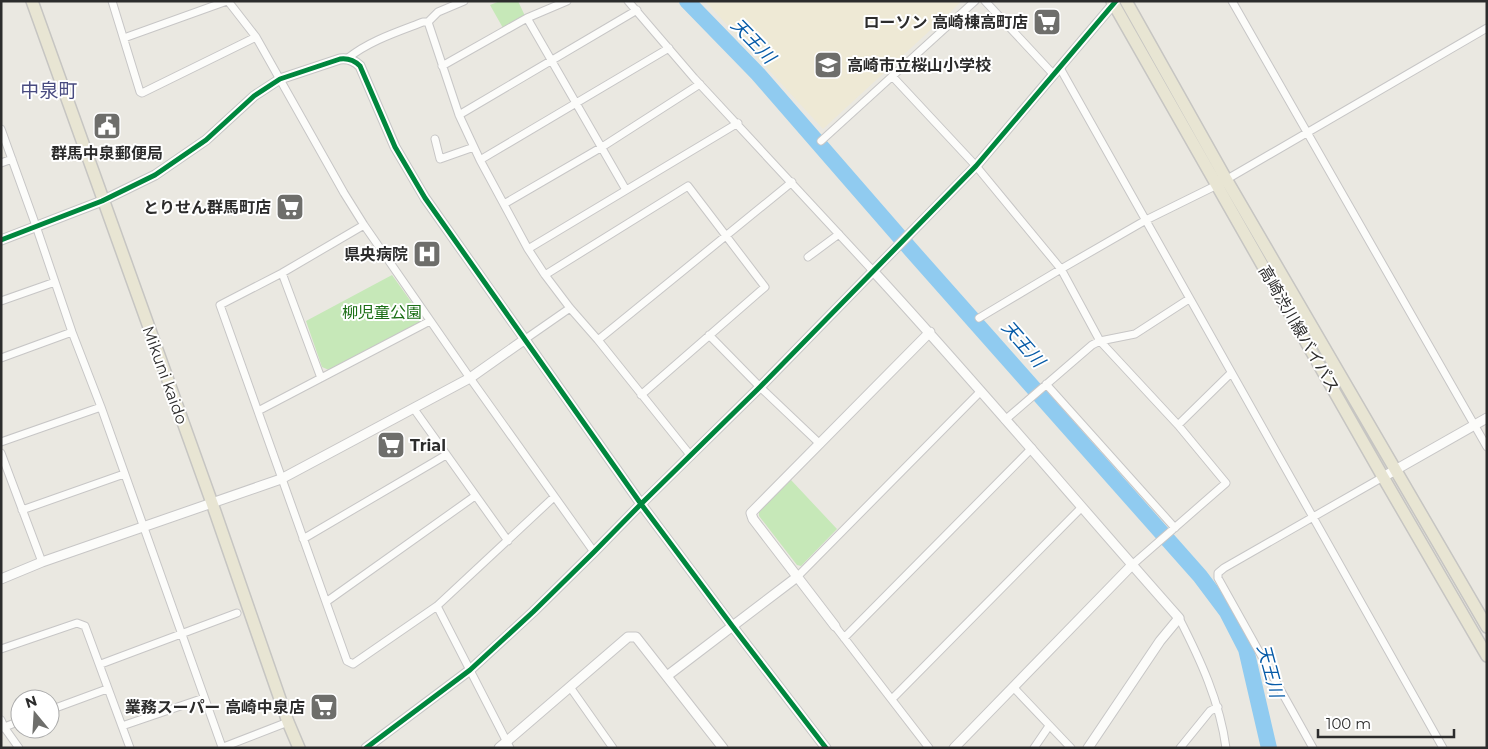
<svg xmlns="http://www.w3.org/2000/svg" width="1488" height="749" font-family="Montserrat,'Noto Sans JP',sans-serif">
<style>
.education{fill:#eee9d5}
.green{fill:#c6e8b8}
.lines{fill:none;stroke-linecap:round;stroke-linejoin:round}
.river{stroke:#90cbf0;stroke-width:16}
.minor-casing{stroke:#c7c6c6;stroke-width:9}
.tertiary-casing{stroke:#c7c6c6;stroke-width:11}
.primary-casing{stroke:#c6c5c2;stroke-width:14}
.minor{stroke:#fcfcfa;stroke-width:7}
.tertiary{stroke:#fcfcfa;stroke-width:9}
.primary{stroke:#e8e5d3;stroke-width:11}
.cycleway-casing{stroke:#fff;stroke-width:8}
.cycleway{stroke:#00873e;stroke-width:5}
.labels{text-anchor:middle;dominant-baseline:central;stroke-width:4;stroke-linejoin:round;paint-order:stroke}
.poi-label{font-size:16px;font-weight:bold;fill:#2c2c2c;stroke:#fff;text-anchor:end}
.park-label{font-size:16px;fill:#1c6f16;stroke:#fff}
.street-label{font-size:16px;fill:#2c2c2c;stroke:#fff}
.water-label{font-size:18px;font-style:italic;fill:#055aa7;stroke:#fff}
.quarter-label{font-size:19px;fill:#494b80;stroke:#fff}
</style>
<rect width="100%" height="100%" fill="#eae8e1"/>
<path class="education" d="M705 1H962L823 129Z"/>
<path class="green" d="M500 1H518L525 16 503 28 490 5Z
M392 275 422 317 421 322 329 370 322 367 306 321Z
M791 480 837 529 801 566 797 565 759 516V512Z"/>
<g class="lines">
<path class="river" d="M687 1 758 74 912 251 1200 576 1227 612 1246 649 1269 748"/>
<defs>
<path id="minor" d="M112 1 140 92 142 93 256 37
M228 1 256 37 344 193 364 225 470 378 594 552
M628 1 694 78 874 272
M985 1 1054 75
M1232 1 1487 447
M527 18 626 190
M428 22 438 12 464 1
M124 38 227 1
M348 58C369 41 397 32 423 22H428L459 115 480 160 528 249 545 275 570 308 598 340 691 456
M442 66 527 18 567 1
M1060 68 1443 748
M892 76 976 166 1061 269 1100 341 1178 425 1226 483 1132 565
M459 115 637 10
M1 129 36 226 72 332 101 407 222 747
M435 139 440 159 474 147
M821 141 975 1
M480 160 669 48
M1 163 12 159
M504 204 602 147 700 84
M364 225 282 273 220 305 347 661 353 664 437 606 554 497
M528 249 738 123
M808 257 839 234
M282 273 321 378
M545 275 688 186 765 287 641 395
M1 301 55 282
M979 318 1061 269 1146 220 1217 185 1487 28
M709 335 760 387 820 444
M524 340 570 308
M598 340 792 182
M1 358 72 332
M1046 384 1175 528
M414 409 508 541
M258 411 430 321
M1005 420 1092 345 1100 341 1135 334 1189 299
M1178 425 1231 373
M1 442 101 407
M1 453 42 562
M22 510 124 474
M303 539 446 455
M797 577 981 391
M326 602 475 496
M437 606 510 748
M1179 618C1200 659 1220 702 1226 748
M835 626 929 748
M844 638 1032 448
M1 649 77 623 85 626 130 748
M101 664 237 613
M570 687 613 748
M1014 688 1071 748
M892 699 1081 508
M50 710 107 689
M1 720 4 727 19 748
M122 726 204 698
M2 728 20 721
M221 748 288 722
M1034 748 1049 726
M1180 748 1210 711 1218 707
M1313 748 1218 578V573L1224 568 1383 477"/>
<path id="tertiary" d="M1 240 102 201 155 175 206 140 254 96 280 79 340 59C348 58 354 60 360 66L395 147 425 198 641 504 733 627 826 748
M874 272C978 385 1077 503 1179 618L1160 641 1088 748
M1383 477 1487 418
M1 579 42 562 281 479 470 378 524 340
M835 626 753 519 751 513 930 332
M667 676 797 577
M366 748 470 670 533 612 594 552 641 504 760 387 976 166 1116 1
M499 748 628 637H636L723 748
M954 748 1132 565"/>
<path id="primary" d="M32 1 212 503 288 722 299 748
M1112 1 1383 477 1487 656
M1126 1 1226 179 1487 627"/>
</defs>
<use href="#minor" class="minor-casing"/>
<use href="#tertiary" class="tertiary-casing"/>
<use href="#primary" class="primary-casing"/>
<use href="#minor" class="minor"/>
<use href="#tertiary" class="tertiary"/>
<use href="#primary" class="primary"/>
<defs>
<path id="cycleway" d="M1 240 102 201 155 175 206 140 254 96 280 79 340 59C348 58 354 60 360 66L395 147 425 198 641 504 733 627 826 748
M366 748 470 670 533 612 594 552 641 504 760 387 976 166 1116 1"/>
</defs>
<use href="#cycleway" class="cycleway-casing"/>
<use href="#cycleway" class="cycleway"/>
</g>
<defs>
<symbol id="supermarket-square" viewBox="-11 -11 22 22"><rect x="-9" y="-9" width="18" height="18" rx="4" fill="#6e6e6b" stroke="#fff"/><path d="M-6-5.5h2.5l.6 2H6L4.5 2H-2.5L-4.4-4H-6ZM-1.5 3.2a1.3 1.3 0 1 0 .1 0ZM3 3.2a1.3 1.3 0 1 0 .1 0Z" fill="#fff"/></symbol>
<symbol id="school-square" viewBox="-11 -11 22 22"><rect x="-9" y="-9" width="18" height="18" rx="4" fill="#6e6e6b" stroke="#fff"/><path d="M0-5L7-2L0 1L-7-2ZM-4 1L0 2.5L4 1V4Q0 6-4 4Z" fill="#fff"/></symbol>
<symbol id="civic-square" viewBox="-11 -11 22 22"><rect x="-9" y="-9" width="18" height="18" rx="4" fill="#6e6e6b" stroke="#fff"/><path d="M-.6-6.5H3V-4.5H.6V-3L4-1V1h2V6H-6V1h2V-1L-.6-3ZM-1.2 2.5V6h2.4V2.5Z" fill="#fff"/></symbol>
<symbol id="hospital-square" viewBox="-11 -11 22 22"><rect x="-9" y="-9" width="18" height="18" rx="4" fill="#6e6e6b" stroke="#fff"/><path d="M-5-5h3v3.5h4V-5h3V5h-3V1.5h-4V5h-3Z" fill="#fff"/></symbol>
</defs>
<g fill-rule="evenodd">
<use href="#supermarket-square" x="1031" y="6" width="32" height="32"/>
<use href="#school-square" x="812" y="49" width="32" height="32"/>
<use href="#civic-square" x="91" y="110" width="32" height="32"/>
<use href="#supermarket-square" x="274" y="191" width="32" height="32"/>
<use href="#hospital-square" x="411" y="238" width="32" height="32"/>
<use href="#supermarket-square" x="375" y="429" width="32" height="32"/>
<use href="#supermarket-square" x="308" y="691" width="32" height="32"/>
</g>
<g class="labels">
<g class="poi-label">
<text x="1028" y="22">ローソン 高崎棟高町店</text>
<text x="847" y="65" text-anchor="start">高崎市立桜山小学校</text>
<text x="107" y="153" text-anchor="middle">群馬中泉郵便局</text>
<text x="271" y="207">とりせん群馬町店</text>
<text x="408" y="254">県央病院</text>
<text x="410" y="445" text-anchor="start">Trial</text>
<text x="305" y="707">業務スーパー 高崎中泉店</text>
</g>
<g class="park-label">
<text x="382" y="312">柳児童公園</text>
</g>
<g class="street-label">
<text transform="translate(1299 329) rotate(60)">高崎渋川線バイパス</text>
<text transform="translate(165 375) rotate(70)">Mikuni kaido</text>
</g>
<g class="water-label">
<text transform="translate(753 41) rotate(46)">天王川</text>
<text transform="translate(1023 344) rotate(49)">天王川</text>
<text transform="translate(1270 671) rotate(75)">天王川</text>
</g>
<g class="quarter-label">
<text x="49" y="90">中泉町</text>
</g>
</g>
<rect width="1488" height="749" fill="none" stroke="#2c2c2c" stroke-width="5"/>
<g transform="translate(35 714) rotate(342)"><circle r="24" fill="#ffffff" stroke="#ababab"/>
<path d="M0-4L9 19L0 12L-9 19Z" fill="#6e6e6b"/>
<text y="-8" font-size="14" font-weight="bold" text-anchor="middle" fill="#2c2c2c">N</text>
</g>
<path d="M1318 729v8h136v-8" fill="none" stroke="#2c2c2c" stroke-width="2.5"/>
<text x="1326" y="729" font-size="15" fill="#2c2c2c" stroke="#ffffff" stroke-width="4" paint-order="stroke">100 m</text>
</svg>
